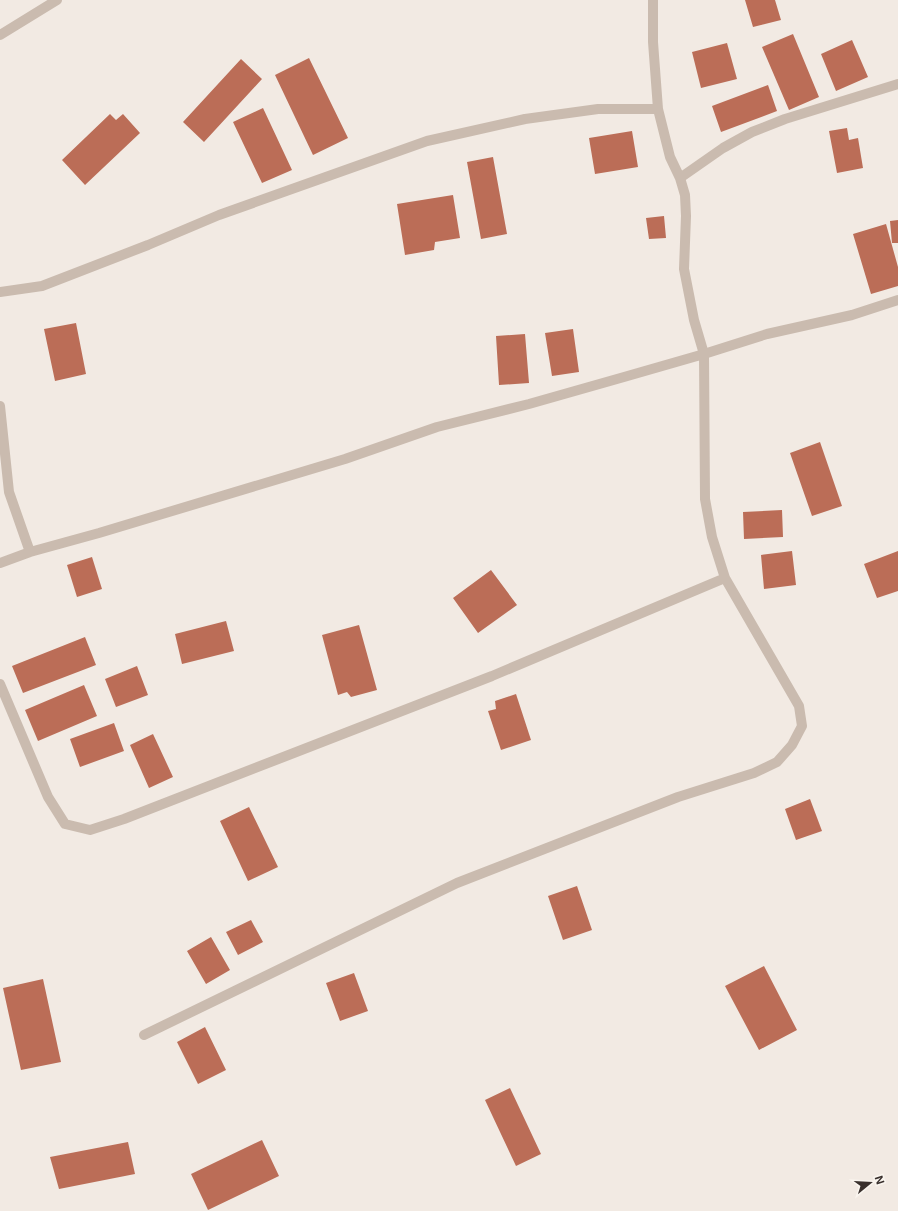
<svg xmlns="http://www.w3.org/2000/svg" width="898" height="1211" font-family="Inter,sans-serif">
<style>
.building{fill:#bb6d57}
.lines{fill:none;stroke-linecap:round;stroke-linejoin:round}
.minor{stroke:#cabbaf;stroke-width:10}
</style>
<rect width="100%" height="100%" fill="#f2eae3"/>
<path class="building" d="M745 0H775L781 20 753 27Z
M793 34 819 97 789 110 762 47Z
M852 40 868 77 836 91 821 54Z
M727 43 737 79 701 88 692 52Z
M309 58 348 138 313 155 275 75Z
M241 59 262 79 204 142 183 122Z
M768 85 777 111 721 132 712 106Z
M263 108 292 170 262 183 233 122Z
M110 114 116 120 123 114 140 133 85 185 62 160Z
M847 128 849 140 858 138 863 168 837 173 829 131Z
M632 131 638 167 595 174 589 138Z
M493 157 507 234 481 239 467 162Z
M453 195 460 238 435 242 434 250 405 255 397 204Z
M664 216 666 238 649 239 646 218Z
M898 220V243H892L890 221Z
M886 224 898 267V286L871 294 853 234Z
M76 323 86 374 55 381 44 329Z
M573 329 579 372 552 376 545 333Z
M525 334 529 383 499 385 496 336Z
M820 442 842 506 812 516 790 453Z
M782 510 783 537 744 539 743 512Z
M792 551 796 585 764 589 761 555Z
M898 551V591L877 598 864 564Z
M92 557 102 589 77 597 67 565Z
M491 570 517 605 478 633 453 598Z
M226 621 234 651 182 664 175 634Z
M359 625 377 690 351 697 347 692 338 695 322 635Z
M85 637 96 665 23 693 12 666Z
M137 666 148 695 116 707 105 679Z
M84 685 97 716 38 741 25 710Z
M516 694 531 740 501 750 488 711 496 709 495 701Z
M114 723 124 751 80 767 70 739Z
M153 734 173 777 149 788 130 745Z
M810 799 822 831 796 840 785 809Z
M249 807 278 867 248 881 220 821Z
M577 886 592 930 563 940 548 896Z
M251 920 263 942 238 955 226 932Z
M211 937 230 970 206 984 187 951Z
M764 966 797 1030 759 1050 725 986Z
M354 973 368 1011 340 1021 326 983Z
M43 979 61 1062 21 1070 3 988Z
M205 1027 226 1070 198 1084 177 1042Z
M510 1088 541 1154 516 1166 485 1100Z
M262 1140 279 1176 208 1210 191 1174Z
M128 1142 135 1174 59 1189 50 1157Z"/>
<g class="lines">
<path class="minor" d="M0 35 57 0
M680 178 723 148 752 132 785 119 898 84
M0 292 42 286 148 245 219 215 427 141 525 119 598 109H658
M0 406 9 492 30 552 99 533 345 459 437 427 529 404 624 377 704 354 767 334 852 315 898 300
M0 563 30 552
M0 684 48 797 65 824 90 830 124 819 492 676 725 578
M144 1035 457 883 678 797 754 773 777 762 792 745 802 726 799 706 725 578 712 537 705 499 704 354 694 320 684 269 686 216 685 195 680 178 670 157 658 109 653 42V0"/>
</g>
<g transform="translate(870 1183) rotate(72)" stroke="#faf5ef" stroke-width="3" paint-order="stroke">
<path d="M0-3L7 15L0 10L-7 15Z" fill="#39302d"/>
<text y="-6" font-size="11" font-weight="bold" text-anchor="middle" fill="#39302d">N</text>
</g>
</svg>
